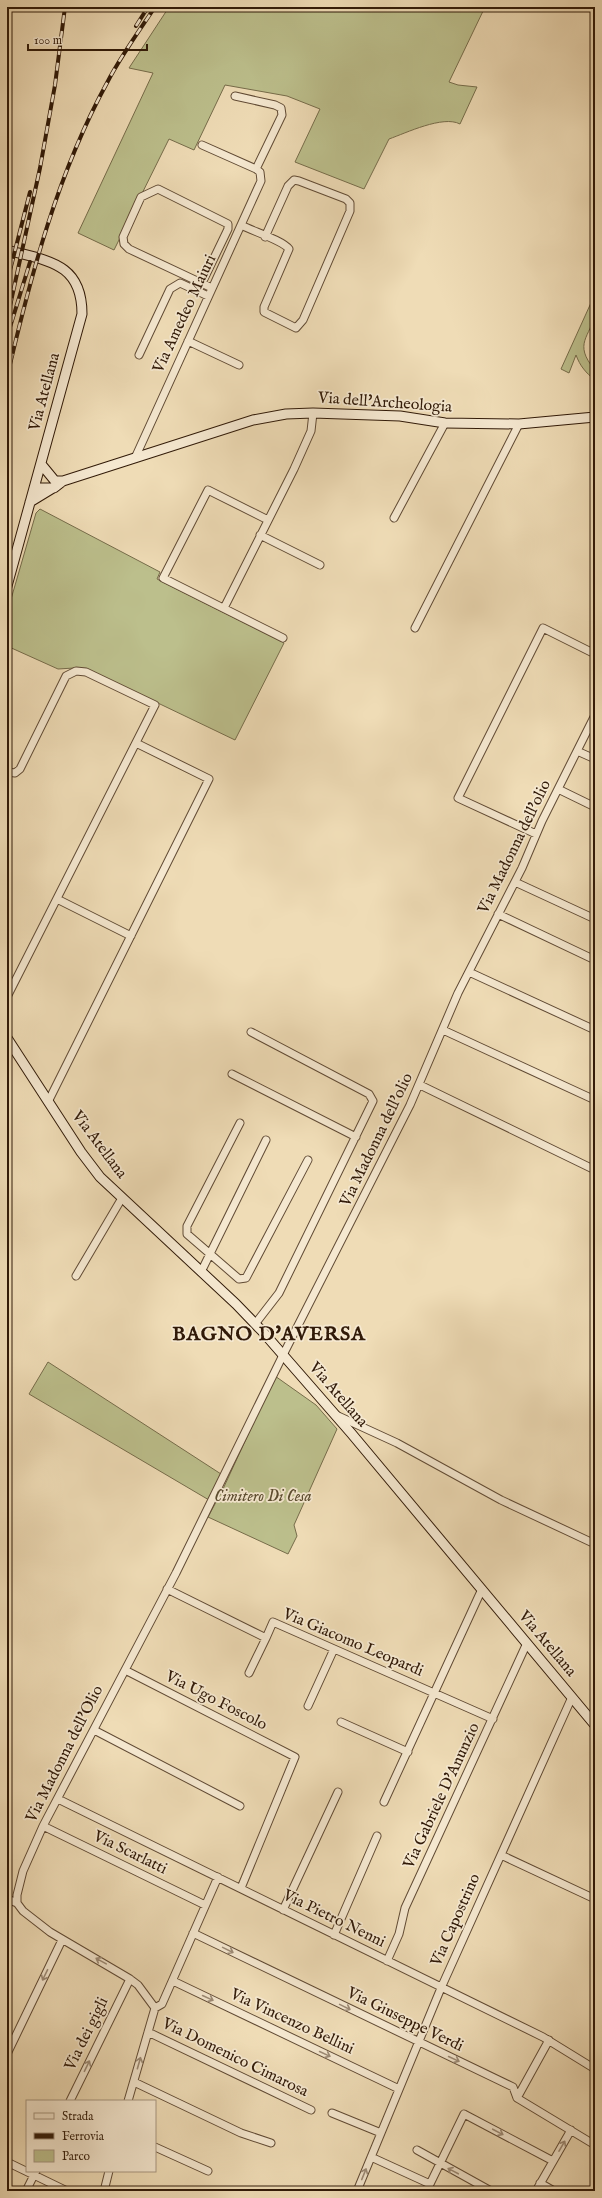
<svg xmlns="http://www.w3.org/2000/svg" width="602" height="2198" font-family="'IM FELL English',serif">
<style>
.green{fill:#bcbf8c;stroke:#766c4a}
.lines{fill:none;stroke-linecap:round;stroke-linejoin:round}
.street-casing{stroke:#604a34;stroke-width:9}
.secondary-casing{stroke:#311a08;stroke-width:11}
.street{stroke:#f5e8d0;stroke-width:7}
.secondary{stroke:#f5e8d0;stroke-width:9}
.rail-casing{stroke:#311a08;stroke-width:4}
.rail{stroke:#f5e8d0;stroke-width:2.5;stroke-dasharray:8;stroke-linecap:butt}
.oneway{stroke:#9d8b76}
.labels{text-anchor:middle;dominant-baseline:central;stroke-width:3.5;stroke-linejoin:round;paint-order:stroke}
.street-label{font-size:16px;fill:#311a08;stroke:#f5e8d0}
.park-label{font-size:16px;font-style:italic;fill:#5b4c30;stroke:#f5e8d0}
.district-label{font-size:20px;font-weight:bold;letter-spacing:1px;fill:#311a08;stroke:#f5e8d0}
</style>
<rect width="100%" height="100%" fill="#efdcb6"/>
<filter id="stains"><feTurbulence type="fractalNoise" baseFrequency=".005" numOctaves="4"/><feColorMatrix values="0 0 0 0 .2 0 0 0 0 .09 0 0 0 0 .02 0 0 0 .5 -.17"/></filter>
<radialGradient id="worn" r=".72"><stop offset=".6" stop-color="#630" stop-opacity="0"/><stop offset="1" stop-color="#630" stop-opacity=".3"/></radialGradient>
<path class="green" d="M169 7H485L449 82 458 85 477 87 460 124C443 115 406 133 389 139L364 189 295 162 320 109 287 96 225 85 194 150 169 139 114 250 78 233 153 73 129 68Z
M595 294C595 300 596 307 595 313 591 337 572 343 595 370V380C586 373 580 366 576 355L569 373 561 369Z
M40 509 160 572 157 579 284 643 235 740 89 670 74 668 58 669 7 646V613L36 513Z
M48 1362 221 1474 209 1500 29 1394Z
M275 1376 316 1405 337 1429 294 1525 297 1536 288 1554 208 1517 223 1489Z"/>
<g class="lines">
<defs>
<path id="street" d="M235 96 275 105 281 108 282 115 256 169
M241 225C252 231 282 240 289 249L264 307V312L296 328 303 320 350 211V203L346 199 299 181 294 180 288 186 265 237
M202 283 228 229V224L158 189 141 197 123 237 124 244 129 249 212 288
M188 341 239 365
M139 355 170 289 180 283 208 296
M135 458 261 181 260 172 256 169 202 145
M394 518 445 423
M268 520 208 490 163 578 283 638
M260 535 320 565
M224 608 294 469 311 431 313 413
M415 628 519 424
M577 751 595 759
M7 772 15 773 20 769 66 676 76 671 86 672 155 705 7 997
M558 789 595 807
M536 834 458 798 543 628 595 654
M515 882 595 919
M57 899 131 936
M498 914 595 960
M469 972 595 1030
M443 1030 595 1100
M251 1032 369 1094 373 1101 279 1293 255 1324
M232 1074 356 1137
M420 1085 595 1170
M48 1102 209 779 136 743
M240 1123 187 1226V1234L239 1279 246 1278 308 1160
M201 1272 266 1140
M76 1276 122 1198
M336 1415 397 1443 501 1500 595 1544
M167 1589 266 1638 273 1622 493 1719
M125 1670 295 1757 241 1888
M249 1673 266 1638
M308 1706 334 1649
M341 1722 408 1752
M94 1730 240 1806
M58 1799 543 2037 595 2069
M384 1802 482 1589
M43 1826 205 1905
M501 1855 595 1899
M7 1899 17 1903
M283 1910 338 1792
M193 1933 513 2087 517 2098 595 2145
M334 1935 377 1836
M387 1961 399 1934 405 1908 527 1643
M173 1981 399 2089
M155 2008 162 2004 218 1877
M148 2032 311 2110
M7 2054 62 1940
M134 2082 241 2133 271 2143
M517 2098 549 2040
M70 2101 130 1979
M128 2101 155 2008 138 1985 130 1979 50 1932 23 1911 17 1903V1895L23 1871 43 1826 176 1573 283 1355 410 1105 458 993 522 868 542 821 595 715
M332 2113 381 2133
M155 2147 208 2171
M417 2150 491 2191
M371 2157 430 2184 464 2114 553 2161
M7 2162 67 2191
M540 2183 554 2191
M26 2191 36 2171
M104 2191 109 2171
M357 2191 441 1988 572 1697
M536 2191 571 2130"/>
<path id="secondary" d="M7 250C48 261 82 263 82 314L7 586
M41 464 55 481H63
M34 488H54L63 481 253 420 286 414 313 413 400 416 445 423 519 424 595 417
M30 502 53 488
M7 1038 81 1152 100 1177 236 1304 263 1332 351 1433 595 1725"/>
</defs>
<use href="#street" class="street-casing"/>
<use href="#secondary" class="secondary-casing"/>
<use href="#street" class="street"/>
<use href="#secondary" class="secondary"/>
<defs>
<path id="rail" d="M136 26 148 7
M7 282 30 192
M10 306 40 168 55 85 65 7
M7 337 30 262
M7 377C31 275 57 174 108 81 121 56 139 31 155 7"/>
</defs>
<use href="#rail" class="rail-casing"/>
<use href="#rail" class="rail"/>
</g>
<defs><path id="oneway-shaft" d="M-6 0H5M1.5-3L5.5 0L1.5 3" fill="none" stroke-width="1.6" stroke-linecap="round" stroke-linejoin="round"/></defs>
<g class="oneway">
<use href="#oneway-shaft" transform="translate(228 1950) rotate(26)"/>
<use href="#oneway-shaft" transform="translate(101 1961) rotate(-151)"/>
<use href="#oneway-shaft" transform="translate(45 1975) rotate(116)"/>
<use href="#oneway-shaft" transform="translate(208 1998) rotate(25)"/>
<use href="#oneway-shaft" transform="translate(345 2007) rotate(26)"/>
<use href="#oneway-shaft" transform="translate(325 2054) rotate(25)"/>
<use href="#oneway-shaft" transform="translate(454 2059) rotate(25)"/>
<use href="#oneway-shaft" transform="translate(139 2063) rotate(-74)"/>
<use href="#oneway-shaft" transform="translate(87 2066) rotate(-64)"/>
<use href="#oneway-shaft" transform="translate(498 2132) rotate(28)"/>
<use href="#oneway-shaft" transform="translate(562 2146) rotate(-60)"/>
<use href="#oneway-shaft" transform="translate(453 2171) rotate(-152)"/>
<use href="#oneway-shaft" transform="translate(364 2174) rotate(-68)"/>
</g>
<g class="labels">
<g class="street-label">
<text transform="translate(185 314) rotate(-65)">Via Amedeo Maiuri</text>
<text transform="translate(45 392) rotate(-75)">Via Atellana</text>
<text transform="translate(385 403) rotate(4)">Via dell'Archeologia</text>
<text transform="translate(515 847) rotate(-64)">Via Madonna dell'olio</text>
<text transform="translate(377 1140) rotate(-64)">Via Madonna dell'olio</text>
<text transform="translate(99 1145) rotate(53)">Via Atellana</text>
<text transform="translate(338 1395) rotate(49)">Via Atellana</text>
<text transform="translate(353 1643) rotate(23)">Via Giacomo Leopardi</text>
<text transform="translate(547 1644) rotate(50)">Via Atellana</text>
<text transform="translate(216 1701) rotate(27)">Via Ugo Foscolo</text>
<text transform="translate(65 1754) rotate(-63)">Via Madonna dell'Olio</text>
<text transform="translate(442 1796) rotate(-65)">Via Gabriele D'Anunzio</text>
<text transform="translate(130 1853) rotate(26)">Via Scarlatti</text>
<text transform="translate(334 1919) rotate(26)">Via Pietro Nenni</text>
<text transform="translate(456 1920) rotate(-66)">Via Capostrino</text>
<text transform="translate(405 2020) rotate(26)">Via Giuseppe Verdi</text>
<text transform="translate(292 2022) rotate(25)">Via Vincenzo Bellini</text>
<text transform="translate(87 2034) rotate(-64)">Via dei gigli</text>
<text transform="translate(235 2058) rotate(26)">Via Domenico Cimarosa</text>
</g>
<g class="park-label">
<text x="263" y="1497">Cimitero Di Cesa</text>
</g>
<g class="district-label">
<text x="269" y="1334">BAGNO D'AVERSA</text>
</g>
</g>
<rect width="602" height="2198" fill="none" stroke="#efdcb6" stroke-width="24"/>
<rect x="8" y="8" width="586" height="2182" fill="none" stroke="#311a08" stroke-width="2"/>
<rect x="12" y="12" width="578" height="2174" fill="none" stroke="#311a08"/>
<rect x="26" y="2100" width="130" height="72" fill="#f5e8d0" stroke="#a79680"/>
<rect x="34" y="2113" width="20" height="6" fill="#f5e8d0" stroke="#a79680"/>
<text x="62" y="2120" font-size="12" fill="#311a08">Strada</text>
<rect x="34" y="2133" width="20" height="6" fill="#311a08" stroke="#a79680"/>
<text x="62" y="2140" font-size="12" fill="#311a08">Ferrovia</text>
<rect x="34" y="2150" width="20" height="12" fill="#bcbf8c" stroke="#a79680"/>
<text x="62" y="2160" font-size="12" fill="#311a08">Parco</text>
<path d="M28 44v6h119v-6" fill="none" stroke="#311a08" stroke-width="2"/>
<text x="34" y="44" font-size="12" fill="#311a08" stroke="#f5e8d0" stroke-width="3" paint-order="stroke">100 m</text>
<rect width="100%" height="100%" filter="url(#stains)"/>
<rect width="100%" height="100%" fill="url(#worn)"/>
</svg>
